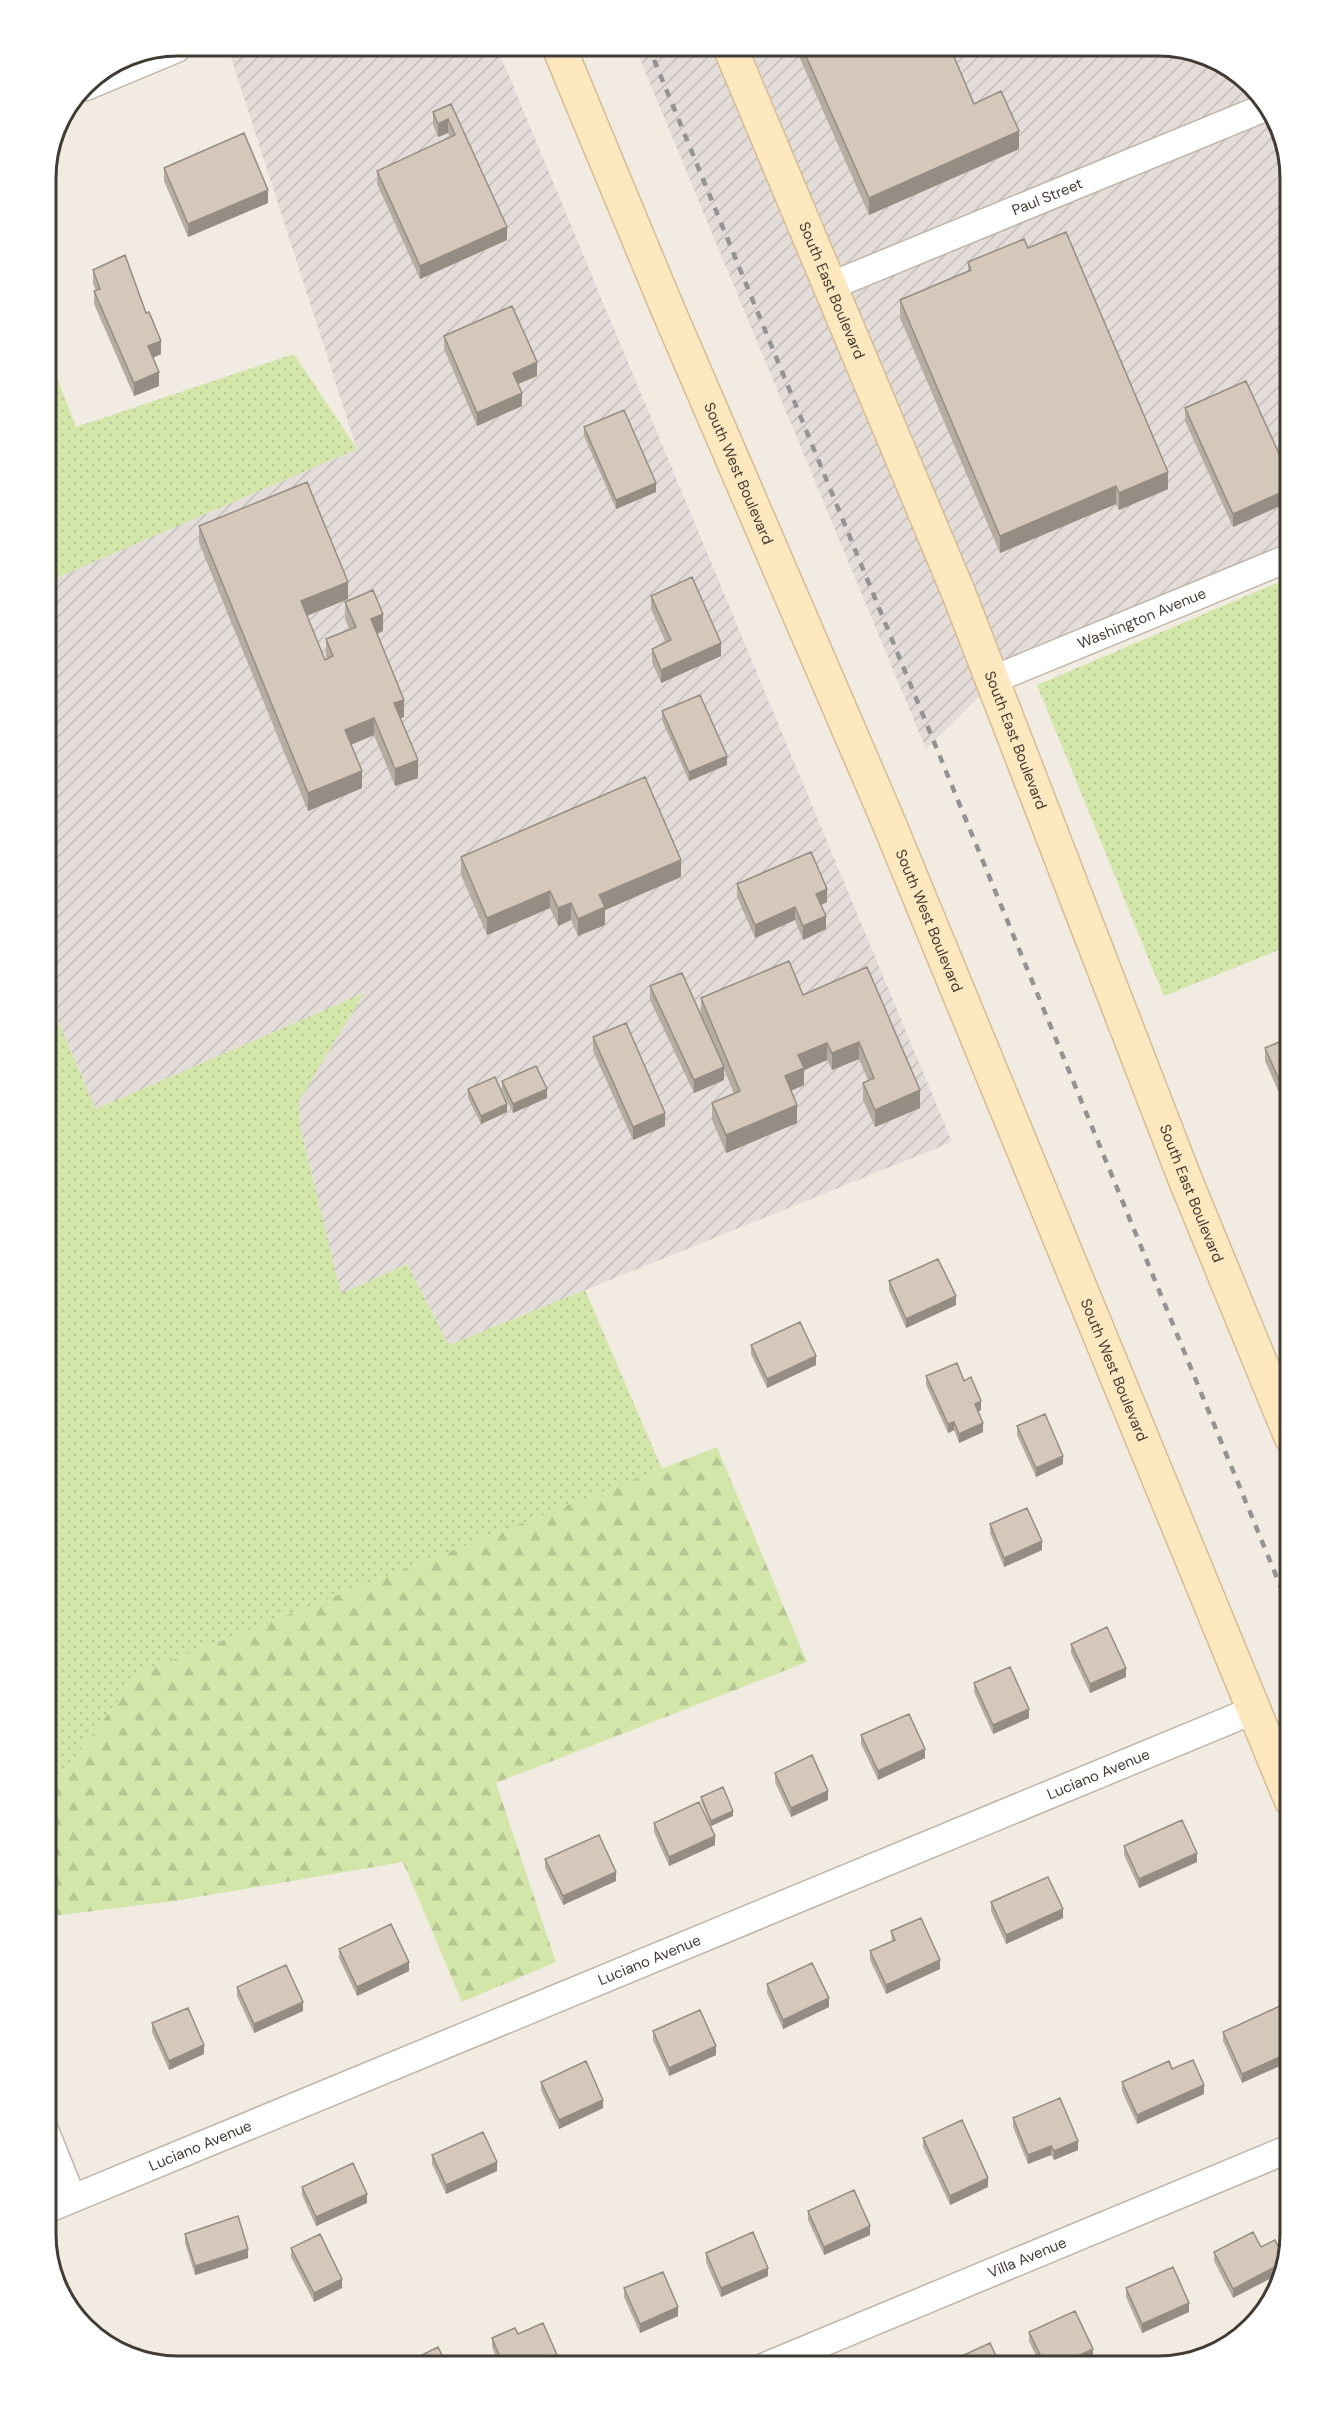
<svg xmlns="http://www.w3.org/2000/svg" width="1336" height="2412" font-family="'DM Sans',sans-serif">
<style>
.industrial{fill:url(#industrial-furrows)}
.grass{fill:url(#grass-dots)}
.forest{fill:url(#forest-firs)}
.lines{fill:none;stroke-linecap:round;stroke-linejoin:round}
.minor-casing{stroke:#bfb4a8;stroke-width:30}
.tertiary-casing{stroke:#bfb4a8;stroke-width:36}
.secondary-casing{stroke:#d5bc94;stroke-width:36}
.minor{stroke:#fff;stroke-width:27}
.tertiary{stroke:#fff;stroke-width:33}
.secondary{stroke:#fee8bf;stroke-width:33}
.rail{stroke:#939393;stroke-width:4.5;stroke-dasharray:8 8;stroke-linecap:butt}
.wall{fill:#b7aca1}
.shaded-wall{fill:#958c83}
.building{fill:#d5c8bb;stroke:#958c83;stroke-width:1.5}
.labels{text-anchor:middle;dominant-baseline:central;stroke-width:6;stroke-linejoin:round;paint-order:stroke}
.street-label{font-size:15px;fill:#423b33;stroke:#fff}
.rim{fill:none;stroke:#423b33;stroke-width:3}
</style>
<defs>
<pattern id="industrial-furrows" width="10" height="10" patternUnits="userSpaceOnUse" patternTransform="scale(1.5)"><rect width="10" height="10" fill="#e3dcd8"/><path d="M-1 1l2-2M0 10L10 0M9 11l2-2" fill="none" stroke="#c4beba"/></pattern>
<pattern id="grass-dots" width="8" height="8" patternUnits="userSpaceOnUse" patternTransform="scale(1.5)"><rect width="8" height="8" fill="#d2e6aa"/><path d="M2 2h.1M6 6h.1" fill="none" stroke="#b6c693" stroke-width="1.8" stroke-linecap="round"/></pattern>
<pattern id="forest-firs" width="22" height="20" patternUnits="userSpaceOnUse" patternTransform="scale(1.5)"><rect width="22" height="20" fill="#d2e6aa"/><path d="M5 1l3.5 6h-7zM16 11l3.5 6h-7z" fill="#b6c693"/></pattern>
</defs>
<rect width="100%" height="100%" fill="#f1ebe2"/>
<path class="industrial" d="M227 45H496L952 1142 449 1345 407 1264 341 1295 300 1126 299 1101 364 993 96 1109 45 991V583L357 449Z
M634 45H1167L1239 72 1281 127 1291 178V557L1001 675 926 749Z"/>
<path class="grass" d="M45 347 76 427 294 354 357 449 45 583Z
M1291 577V945L1164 996 1037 685Z
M45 991 96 1109 364 993 299 1101 300 1126 341 1294 407 1264 449 1345 585 1290 662 1469 139 1673 45 1797Z"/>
<path class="forest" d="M717 1447 807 1662 496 1783 556 1962 462 2002 403 1862 174 1901 45 1917V1797L139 1673Z"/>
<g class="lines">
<defs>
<g id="minor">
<path id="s1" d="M828 287 1266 107"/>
<path id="s2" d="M992 680 1291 557"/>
<path d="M45 2131 72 2198"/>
<path id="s3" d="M45 2210 1254 1710"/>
<path id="s4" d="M764 2367 1291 2148"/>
</g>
<path id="tertiary" d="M84 84 175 46"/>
<g id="secondary">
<path id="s5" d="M558 45 666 305 886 816 1291 1800"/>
<path id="s6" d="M729 45 959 594 1185 1179 1291 1437"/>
</g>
</defs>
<use href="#minor" class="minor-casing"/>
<use href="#tertiary" class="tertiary-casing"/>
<use href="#secondary" class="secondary-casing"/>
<use href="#minor" class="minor"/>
<use href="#tertiary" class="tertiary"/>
<use href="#secondary" class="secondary"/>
<path class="rail" d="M648 45 1291 1612"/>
</g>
<path class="wall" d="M794 45H949L974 104 1019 149 869 215Z
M451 104 507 240 420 279 377 184V171L450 137 448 133 438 137 433 125V112Z
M164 168 268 203 188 237 164 181Z
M1028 248 1168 489 1119 510 1116 504 1000 553 900 318V300L968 272V262Z
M93 270 146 313 161 354 152 358 159 386 134 396 94 304V291H96L93 283Z
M444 336 537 376 518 384 522 406 477 426 444 349Z
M1185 408 1291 480V501L1233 527 1185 421Z
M584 427 656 492 616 509 584 436Z
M199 526 348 599 307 616 325 660 327 659 326 656V639L350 630 345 619V602L383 631 377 634 404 717 400 718 418 778 395 786 374 735 351 745 362 788 308 811 199 543Z
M651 596 721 656 661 683 652 662V649L666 643 651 609Z
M662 711 727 765 689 781 662 720Z
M461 857 681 877 605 910V925L578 936 571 920 558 926 550 908 487 935 461 875Z
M737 884 827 902 821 905 826 929 803 940 795 920 755 938 737 897Z
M867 967 920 1108 875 1127 863 1100V1083L868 1080 859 1059 832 1070 827 1060 804 1070V1085L791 1091 797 1123 726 1153 712 1120V1103L734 1094 724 1069V1080L694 1093 650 1000V986L701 1015V998L803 995Z
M593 1037 665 1126 633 1140 593 1051Z
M1291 1037V1098L1288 1091 1280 1095 1265 1061V1048Z
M502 1081 547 1098 513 1113 502 1090Z
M468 1089 507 1112 481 1124 468 1098Z
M889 1281 956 1305 906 1328 889 1290Z
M751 1345 816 1365 767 1388 751 1354Z
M926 1376 964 1381 981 1410 978 1412 983 1432 959 1443 954 1430 948 1433 926 1385Z
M1017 1426 1063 1464 1036 1477 1017 1435Z
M990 1524 1042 1550 1004 1567 990 1533Z
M1071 1644 1126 1677 1090 1693 1071 1653Z
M974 1683 1029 1718 993 1734 974 1692Z
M861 1735 925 1758 878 1780 861 1744Z
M775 1773 828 1800 791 1817 775 1782Z
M701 1797 733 1816 711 1826 701 1801Z
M654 1823 715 1845 669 1866 654 1832Z
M1124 1846 1197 1862 1139 1888 1124 1855Z
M545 1859 616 1881 563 1905 545 1868Z
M991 1902 1063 1918 1006 1944 991 1911Z
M891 1931 940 1969 886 1994 870 1960V1951L892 1941Z
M339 1949 409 1971 357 1996 339 1958Z
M767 1984 829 2007 783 2029 767 1993Z
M237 1987 303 2011 254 2033 237 1996Z
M1280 2006 1242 2083 1223 2041V2032Z
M152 2023 204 2054 169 2070 152 2032Z
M653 2031 716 2055 669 2076 653 2040Z
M1172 2069 1204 2094 1137 2124 1122 2091V2082Z
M541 2082 603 2108 559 2129 541 2090Z
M1013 2118 1078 2150 1054 2160 1051 2155 1028 2164 1013 2127Z
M923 2138 988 2187 950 2205 923 2147Z
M432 2155 497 2171 446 2194 432 2164Z
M302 2187 367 2203 316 2226 302 2195Z
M808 2211 870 2235 824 2255 808 2220Z
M185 2234 248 2258 195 2275 185 2243Z
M1261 2247 1233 2298 1214 2261V2252Z
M291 2248 342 2288 314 2302 291 2257Z
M706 2253 768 2276 721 2297 706 2262Z
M624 2288 678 2316 640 2333 624 2297Z
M1126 2288 1189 2312 1142 2333 1126 2297Z
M1029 2332 1093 2358 1073 2367H1041L1029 2341Z
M492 2338 558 2366 556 2367H500L492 2347Z"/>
<path class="shaded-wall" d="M448 119V133L438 137V124Z
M1019 131V149L869 215V198Z
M268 190V203L188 237V224Z
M507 227V240L420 279V266Z
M161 341V354L148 360V346Z
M537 362V376L513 386V373Z
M159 372V386L134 396V383Z
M522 393V406L477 426V413Z
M1168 472V489L1119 510V493Z
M656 483V492L616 509V500Z
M1116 486V504L1000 553V536Z
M1291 488V501L1233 527V514Z
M348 582V599L301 618V601Z
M383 614V631L371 636V619Z
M721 643V656L661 683V670Z
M404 700V717L394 721V703Z
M374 718V735L345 747V730Z
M727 756V765L689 781V772Z
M418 760V778L395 786V769Z
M362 771V788L308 811V793Z
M681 860V877L605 910V925L578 936V919L599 895Z
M827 889V902L816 907V894Z
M550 891V908L487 935V918Z
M571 903V920L558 926V908Z
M795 907V920L755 938V925Z
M826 916V929L803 940V926Z
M859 1042V1059L832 1070V1053Z
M827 1043V1060L804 1070V1085L785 1093V1076L798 1055Z
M724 1067V1080L694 1093V1080Z
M1288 1078V1091L1280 1095V1082Z
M547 1089V1098L513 1113V1104Z
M920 1090V1108L875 1127V1110Z
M507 1104V1112L481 1124V1116Z
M797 1105V1123L726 1153V1135Z
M665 1113V1126L633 1140V1127Z
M956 1296V1305L906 1328V1319Z
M816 1356V1365L767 1388V1379Z
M981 1401V1410L975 1413V1404Z
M954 1422V1430L948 1433V1424Z
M983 1423V1432L959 1443V1434Z
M1063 1456V1464L1036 1477V1468Z
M1042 1541V1550L1004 1567V1558Z
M1126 1668V1677L1090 1693V1684Z
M1029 1709V1718L993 1734V1725Z
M925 1749V1758L878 1780V1771Z
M828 1791V1800L791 1817V1808Z
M733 1811V1816L711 1826V1821Z
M715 1836V1845L669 1866V1857Z
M1197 1853V1862L1139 1888V1879Z
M616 1872V1881L563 1905V1896Z
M1063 1909V1918L1006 1944V1935Z
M940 1960V1969L886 1994V1985Z
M409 1962V1971L357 1996V1987Z
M829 1998V2007L783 2029V2020Z
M303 2002V2011L254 2033V2024Z
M204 2045V2054L169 2070V2061Z
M716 2046V2055L669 2076V2068Z
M1291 2052V2061L1242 2083V2074Z
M1204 2085V2094L1137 2124V2115Z
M603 2100V2108L559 2129V2120Z
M1078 2141V2150L1054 2160V2151Z
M1051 2146V2155L1028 2164V2155Z
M497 2162V2171L446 2194V2185Z
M988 2178V2187L950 2205V2196Z
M367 2194V2203L316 2226V2217Z
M870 2226V2235L824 2255V2247Z
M248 2249V2258L195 2275V2266Z
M1282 2263 1279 2274 1233 2298V2289Z
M768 2268V2276L721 2297V2288Z
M342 2279V2288L314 2302V2293Z
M1189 2303V2312L1142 2333V2324Z
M678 2307V2316L640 2333V2324Z
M1093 2349V2358L1073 2367H1054Z
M558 2357V2366L556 2367H535Z"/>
<path class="building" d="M801 45H949L974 104 1001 91 1019 131 869 198Z
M451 104 507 227 420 266 377 171 455 135 448 119 438 124 433 112Z
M244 133 268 190 188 224 164 168Z
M1066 232 1168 472 1119 493 1116 486 1000 536 900 300 971 270 968 262 1024 239 1028 248Z
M125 255 146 313 149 312 161 341 148 346 159 372 134 383 94 291 100 289 93 270Z
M512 306 537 362 513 373 522 393 477 413 444 336Z
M1246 381 1291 480V488L1233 514 1185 408Z
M624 410 656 483 616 500 584 427Z
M307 482 348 582 301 601 325 660 333 656 326 639 356 627 345 602 373 590 383 614 371 619 404 700 394 703 418 760 395 769 374 718 345 730 362 771 308 793 199 526Z
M692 577 721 643 661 670 652 649 671 640 651 596Z
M700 695 727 756 689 772 662 711Z
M645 777 681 860 599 895 605 907 578 919 571 903 558 908 550 891 487 918 461 857Z
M811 852 827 889 816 894 826 916 803 926 795 907 755 925 737 884Z
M789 961 803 995 867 967 920 1090 875 1110 863 1083 874 1078 859 1042 832 1053 827 1043 798 1055 804 1068 785 1076 797 1105 726 1135 712 1103 740 1091 701 998Z
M682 973 724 1067 694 1080 650 986Z
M626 1023 665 1113 633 1127 593 1037Z
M1291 1037V1085L1288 1078 1280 1082 1265 1048Z
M536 1066 547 1089 513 1104 502 1081Z
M495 1077 507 1104 481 1116 468 1089Z
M938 1259 956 1296 906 1319 889 1281Z
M800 1322 816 1356 767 1379 751 1345Z
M957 1363 964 1381 971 1377 981 1401 975 1404 983 1423 959 1434 954 1422 948 1424 926 1376Z
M1045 1414 1063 1456 1036 1468 1017 1426Z
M1027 1508 1042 1541 1004 1558 990 1524Z
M1107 1627 1126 1668 1090 1684 1071 1644Z
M1010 1667 1029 1709 993 1725 974 1683Z
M909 1714 925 1749 878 1771 861 1735Z
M812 1755 828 1791 791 1808 775 1773Z
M723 1787 733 1811 711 1821 701 1797Z
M699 1802 715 1836 669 1857 654 1823Z
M1182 1820 1197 1853 1139 1879 1124 1846Z
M599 1835 616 1872 563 1896 545 1859Z
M1048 1877 1063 1909 1006 1935 991 1902Z
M921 1918 940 1960 886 1985 870 1951 895 1940 891 1931Z
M391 1924 409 1962 357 1987 339 1949Z
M812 1963 829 1998 783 2020 767 1984Z
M286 1965 303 2002 254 2024 237 1987Z
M1280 2006 1291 2031V2052L1242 2074 1223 2032Z
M188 2008 204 2045 169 2061 152 2023Z
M700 2010 716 2046 669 2068 653 2031Z
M1193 2060 1204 2085 1137 2115 1122 2082 1169 2061 1172 2069Z
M586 2061 603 2100 559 2120 541 2082Z
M1060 2098 1078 2141 1054 2151 1051 2146 1028 2155 1013 2118Z
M962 2120 988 2178 950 2196 923 2138Z
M483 2132 497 2162 446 2185 432 2155Z
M353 2163 367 2194 316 2217 302 2187Z
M854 2190 870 2226 824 2247 808 2211Z
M238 2216 248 2249 195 2266 185 2234Z
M753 2232 768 2268 721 2288 706 2253Z
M1253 2232 1261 2247 1275 2240 1284 2258 1282 2263 1233 2289 1214 2252Z
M320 2234 342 2279 314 2293 291 2248Z
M1173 2267 1189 2303 1142 2324 1126 2288Z
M663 2272 678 2307 640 2324 624 2288Z
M1075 2311 1093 2349 1054 2367H1046L1029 2332Z
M543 2323 558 2357 535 2367H504L492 2338 515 2328 518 2334Z
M990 2343 1001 2367H943L942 2365Z
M438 2347 448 2367H398Z"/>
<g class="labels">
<g class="street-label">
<text stroke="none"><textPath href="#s1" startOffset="237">Paul Street</textPath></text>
<text stroke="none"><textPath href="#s6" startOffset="266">South East Boulevard</textPath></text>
<text stroke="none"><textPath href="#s5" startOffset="465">South West Boulevard</textPath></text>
<text stroke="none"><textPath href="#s2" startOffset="162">Washington Avenue</textPath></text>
<text stroke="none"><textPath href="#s6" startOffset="752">South East Boulevard</textPath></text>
<text stroke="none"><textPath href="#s5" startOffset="951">South West Boulevard</textPath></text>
<text stroke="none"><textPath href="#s6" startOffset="1238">South East Boulevard</textPath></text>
<text stroke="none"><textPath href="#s5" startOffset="1437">South West Boulevard</textPath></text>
<text stroke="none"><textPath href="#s3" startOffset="1140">Luciano Avenue</textPath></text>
<text stroke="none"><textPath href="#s3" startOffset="654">Luciano Avenue</textPath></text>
<text stroke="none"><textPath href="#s3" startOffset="168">Luciano Avenue</textPath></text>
<text stroke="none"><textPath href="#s4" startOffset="285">Villa Avenue</textPath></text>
</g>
</g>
<path d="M0 0H1336V2412H0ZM178 56H1158A122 122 0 0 1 1280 178V2234A122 122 0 0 1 1158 2356H178A122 122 0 0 1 56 2234V178A122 122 0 0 1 178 56Z" fill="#fff" fill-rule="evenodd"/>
<path class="rim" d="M178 56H1158A122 122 0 0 1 1280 178V2234A122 122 0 0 1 1158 2356H178A122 122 0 0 1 56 2234V178A122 122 0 0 1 178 56Z"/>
</svg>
